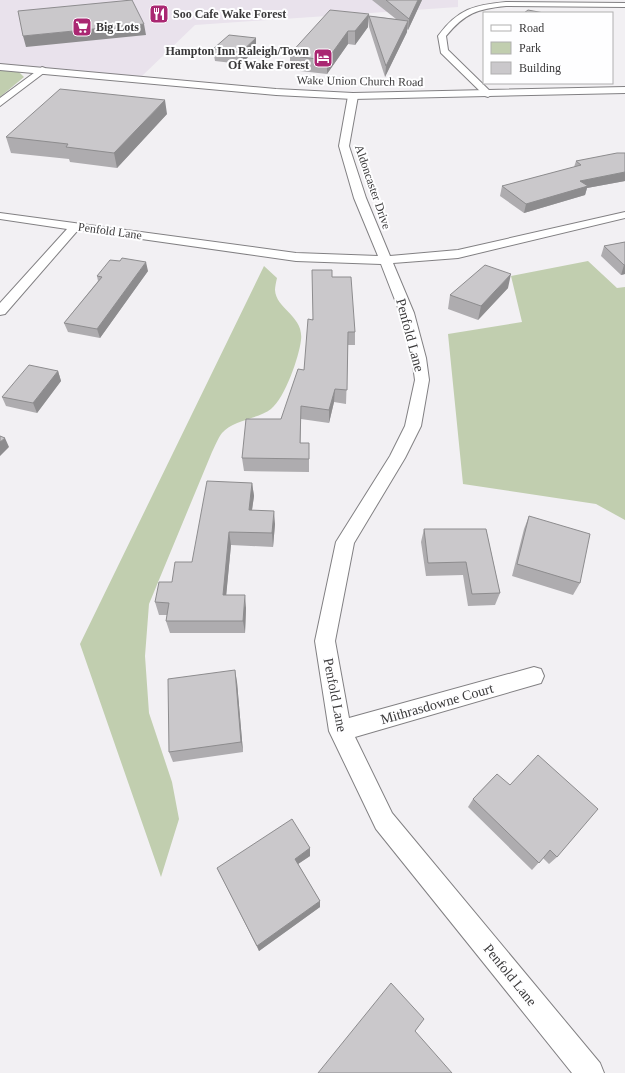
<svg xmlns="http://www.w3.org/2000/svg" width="625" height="1073" font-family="'Times New Roman',serif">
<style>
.built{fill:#e9e2ec}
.green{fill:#c1ceaf}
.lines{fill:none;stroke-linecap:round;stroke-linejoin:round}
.minor-casing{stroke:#828083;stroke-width:2}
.tertiary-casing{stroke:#828083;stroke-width:2}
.minor{fill:#fff;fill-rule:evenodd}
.tertiary{fill:#fff;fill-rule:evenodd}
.wall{fill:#aeacaf}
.shaded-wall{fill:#8d8c8e}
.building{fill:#cac8cb;stroke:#8d8c8e}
.labels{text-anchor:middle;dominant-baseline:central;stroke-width:4;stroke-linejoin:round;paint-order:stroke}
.far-poi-label{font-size:12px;font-weight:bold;fill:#3a393a;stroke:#fefeff;text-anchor:start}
.far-street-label{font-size:12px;fill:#3a393a;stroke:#fefeff}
.street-label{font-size:14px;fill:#3a393a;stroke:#fefeff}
</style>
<rect width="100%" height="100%" fill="#f2f0f3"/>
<path class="built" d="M0 0H458V7L195 25 142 76 0 65Z"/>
<path class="green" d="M0 69 19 72 24 77 0 97Z
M588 261 617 288 625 287V520L596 504 463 484 448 334 522 322 511 276Z
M264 266 277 278C276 282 275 287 275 290 276 309 304 316 301 340 299 357 285 398 271 409 258 419 233 420 222 433 218 438 215 446 212 452L149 604 145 656 149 713 172 782 179 819 161 877 80 644Z"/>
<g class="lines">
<defs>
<path id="minor" d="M506 2 625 3V7L506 6C477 9 465 13 446 36L448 50 491 92 493 94 488 97 485 96 441 53 438 36C458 9 474 5 506 2Z
M42 67 45 68V72L0 106V98Z
M353 93 358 96 349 146 366 198 390 256 458 250 625 212V218L458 258 393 263 414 313 426 358 429 380 421 426 405 458 354 543 335 641 349 718 534 667 541 669 544 676 541 683 534 685 355 737 392 813 600 1063 604 1073H572L376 829 329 731 315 641 336 542 390 456 405 426 415 380 412 358 400 313 381 264 296 261 78 230 5 314 0 315V303L67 229 0 219V213L296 253 378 256 354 198 339 146 348 96Z"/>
<path id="tertiary" d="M0 64 276 89 353 93 625 87V93L353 99 276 95 0 70Z"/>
</defs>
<use href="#minor" class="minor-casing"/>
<use href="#tertiary" class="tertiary-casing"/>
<use href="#minor" class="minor"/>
<use href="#tertiary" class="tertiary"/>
</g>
<path class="wall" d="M372 0H422L408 30 407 29V32L385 77 369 27V16L396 19Z
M369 14 368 27 355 45 348 44 327 74 300 71V68L290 67V54Z
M213 49H256L241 64 215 61Z
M167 114 117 168 70 162 69 159 11 153 6 137Z
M625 153V181L587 188 585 195 524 213 500 196 502 186 574 167 576 161Z
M625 242V274L621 275 601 256 604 246Z
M148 271 100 338 68 332 64 323 98 281 97 276Z
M332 277 355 332V345H348L346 404 334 402 329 423 301 419 300 443H309V472L244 471 242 458 281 419 304 370 312 320Z
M508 288 478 320 448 309 450 295Z
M58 371 61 381 37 413 6 406 2 397Z
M252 483 254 496 252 510 275 524 273 547 231 545 226 595 246 608 245 633H170L166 621 167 615H159L155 602 172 582 192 562Z
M529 516 580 583 573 595 512 576 524 529Z
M424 529H486L500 593 495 605 468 606 463 575 426 576 421 542Z
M237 682 243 752 173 762 169 752Z
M497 774 557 857 549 864 543 858 532 870 468 807 473 799Z
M310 848V856L298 864 320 901V907L259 951 217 868Z"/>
<path class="shaded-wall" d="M418 0H422L408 30 409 19Z
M369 14 368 27 355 45V31Z
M408 21 407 32 385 77 386 66Z
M144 24 146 35 26 47 23 36Z
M348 31V44L327 74V60Z
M256 38V49L241 64V52Z
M165 100 167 114 117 168 114 153Z
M625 172V181L587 188 585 195 524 213 526 204 580 181Z
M146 262 148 271 100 338 97 329Z
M624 265H625V274L621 275Z
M511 274 508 288 478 320 481 306Z
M58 371 61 381 37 413 33 403Z
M335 389 334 402 329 423V410Z
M301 406V419L300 456V443Z
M5 438 9 447 0 456V442Z
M252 483 254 496 250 523 249 510Z
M274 511 275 524 273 547 272 533Z
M229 532 231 545 225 608 223 595Z
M245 595 246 608 245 633 243 621Z
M235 670 237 682 243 752 241 742Z
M310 848V856L295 866V859Z
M320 901V907L259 951 257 946Z"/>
<path class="building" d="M132 0 144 24 23 36 18 11Z
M386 0H418L409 19Z
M330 10 369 14 355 31H348L327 60 300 57 302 55 290 54Z
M528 10 544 13H524Z
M369 16 408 21 386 66Z
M229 35 256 38 241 52 213 49Z
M60 89 165 100 114 153 66 147 68 144 6 137Z
M617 153H625V172L580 181 588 186 526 204 502 186 581 165 576 161Z
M625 242V265H624L604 246Z
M122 258 146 262 97 329 64 323 102 277 97 276 110 260 120 261Z
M485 265 511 274 481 306 450 295Z
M312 270H332V277H351L355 332H348L347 390 335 389 329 410 301 406 300 443H309V459L242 458 246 419H281L298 369 304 370 308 319 313 320Z
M29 365 58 371 33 403 2 397Z
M0 436 5 438 0 442Z
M207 481 252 483 249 510 274 511 272 533 229 532 223 595H245L243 621H166L169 603 155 602 159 582H172L175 562H192Z
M529 516 590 534 580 583 517 564Z
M424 529H486L500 593 472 594 466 562 428 563Z
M235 670 241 742 169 752 168 679Z
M538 755 598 809 557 857 550 850 539 863 473 799 497 774 510 785Z
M292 819 310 848 295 859 320 901 257 946 217 868Z
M391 983 424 1019 415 1031 452 1073H318Z"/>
<defs>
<symbol id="restaurant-square" viewBox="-11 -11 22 22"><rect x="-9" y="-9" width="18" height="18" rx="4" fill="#aa2772" stroke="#fefeff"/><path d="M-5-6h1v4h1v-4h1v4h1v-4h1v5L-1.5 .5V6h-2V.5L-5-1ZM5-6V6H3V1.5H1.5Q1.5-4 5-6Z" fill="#fff"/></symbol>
<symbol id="supermarket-square" viewBox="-11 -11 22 22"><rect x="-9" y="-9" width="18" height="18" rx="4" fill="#aa2772" stroke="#fefeff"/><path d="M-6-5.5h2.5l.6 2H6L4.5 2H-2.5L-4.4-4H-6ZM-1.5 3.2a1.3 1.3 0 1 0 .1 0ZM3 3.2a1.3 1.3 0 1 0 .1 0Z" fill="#fff"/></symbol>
<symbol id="hotel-square" viewBox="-11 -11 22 22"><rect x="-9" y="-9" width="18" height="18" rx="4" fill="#aa2772" stroke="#fefeff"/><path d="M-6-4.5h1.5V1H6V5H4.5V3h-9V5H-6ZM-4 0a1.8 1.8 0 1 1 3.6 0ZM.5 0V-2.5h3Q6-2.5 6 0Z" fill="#fff"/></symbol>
</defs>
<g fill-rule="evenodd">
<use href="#restaurant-square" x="148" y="3" width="22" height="22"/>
<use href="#supermarket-square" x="71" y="16" width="22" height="22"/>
<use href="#hotel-square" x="312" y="47" width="22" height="22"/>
</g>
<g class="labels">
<g class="far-poi-label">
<text x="173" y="14">Soo Cafe Wake Forest</text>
<text x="96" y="27">Big Lots</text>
<text x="309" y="51" text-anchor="end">Hampton Inn Raleigh/Town<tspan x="309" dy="14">Of Wake Forest</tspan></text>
</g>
<g class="far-street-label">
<text transform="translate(360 81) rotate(1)">Wake Union Church Road</text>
<text transform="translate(373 187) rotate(71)">Aldoncaster Drive</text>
<text transform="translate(110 231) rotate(8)">Penfold Lane</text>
</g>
<g class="street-label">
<text transform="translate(410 335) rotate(75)">Penfold Lane</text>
<text transform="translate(335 695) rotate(79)">Penfold Lane</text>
<text transform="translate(437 704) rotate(-16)">Mithrasdowne Court</text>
<text transform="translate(510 975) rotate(51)">Penfold Lane</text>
</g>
</g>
<rect x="483" y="12" width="130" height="72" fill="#fefeff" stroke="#b0afb0"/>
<rect x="491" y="25" width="20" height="6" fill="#ffffff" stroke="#b0afb0"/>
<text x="519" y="32" font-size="12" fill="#3a393a">Road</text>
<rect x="491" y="42" width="20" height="12" fill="#c1ceaf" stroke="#b0afb0"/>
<text x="519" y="52" font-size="12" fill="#3a393a">Park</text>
<rect x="491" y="62" width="20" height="12" fill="#cac8cb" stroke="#b0afb0"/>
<text x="519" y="72" font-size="12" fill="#3a393a">Building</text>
</svg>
